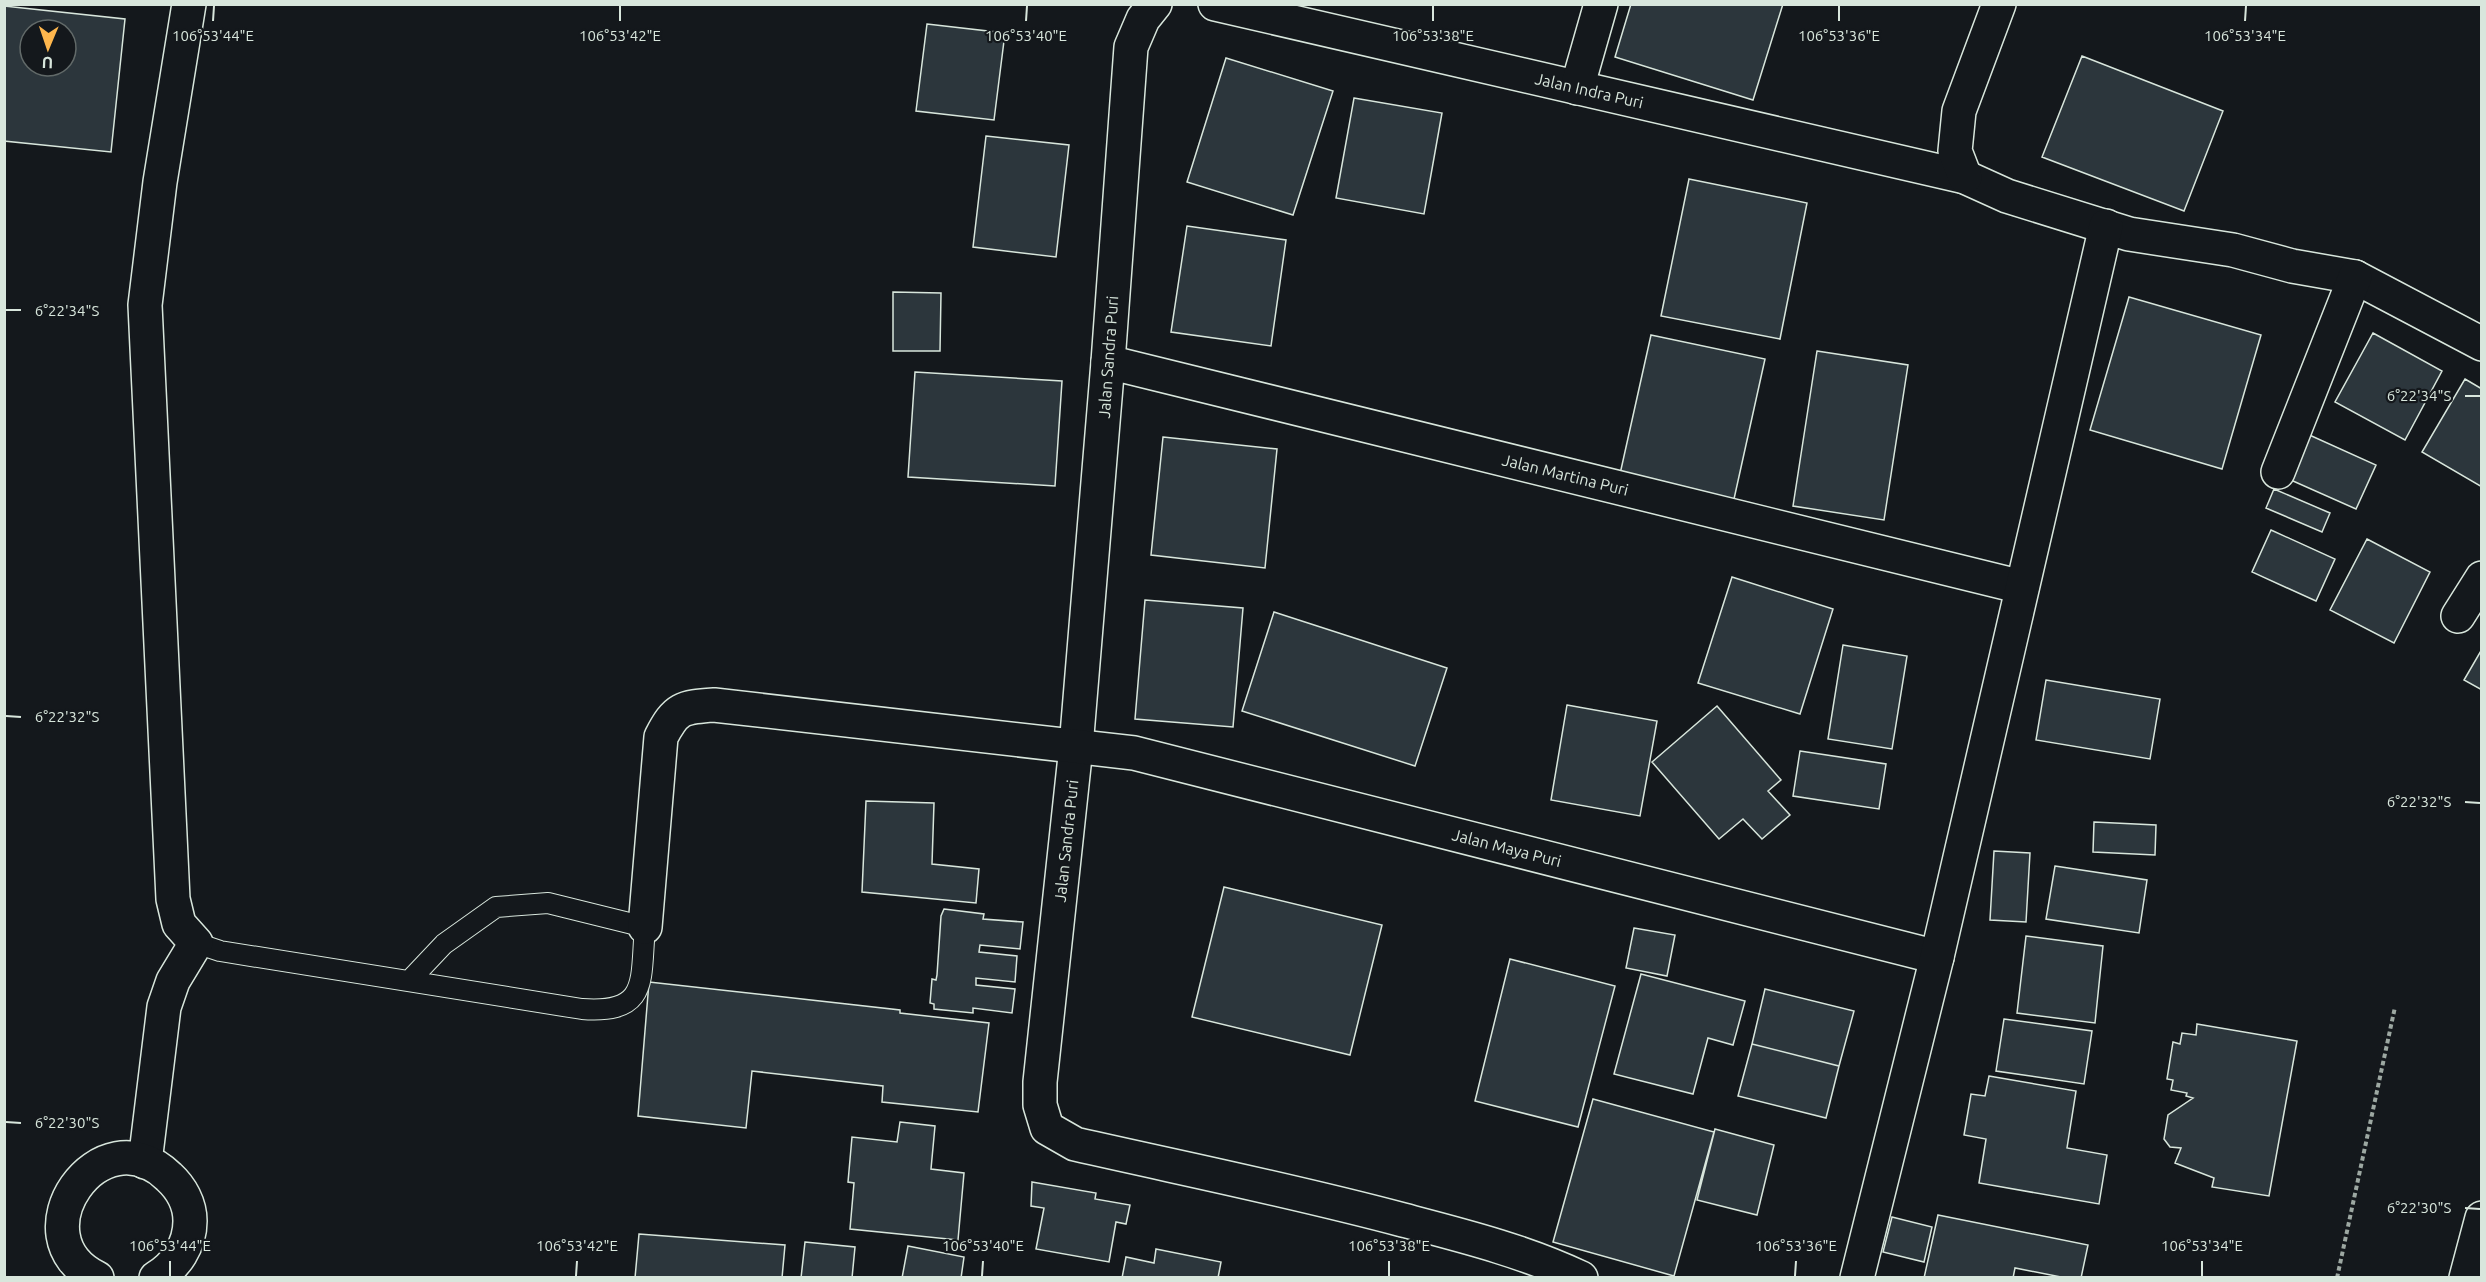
<svg xmlns="http://www.w3.org/2000/svg" width="2486" height="1282" font-family="Ubuntu,sans-serif">
<style>
.building{fill:#2c363c;stroke:#d8e6dc;stroke-width:1.5;fill-rule:evenodd}
.lines{fill:none;stroke-linecap:round;stroke-linejoin:round}
.lane-casing{stroke:#d8e6dc;stroke-width:22}
.street-casing{stroke:#d8e6dc;stroke-width:36}
.path{stroke:#9da8a2;stroke-width:4;stroke-dasharray:4.5 3;stroke-linecap:butt}
.lane{stroke:#14181c;stroke-width:20}
.street{stroke:#14181c;stroke-width:33}
.ticks{fill:none;stroke:#d8e6dc;stroke-width:2}
.labels{text-anchor:middle;dominant-baseline:central;stroke-width:4.5;stroke-linejoin:round;paint-order:stroke}
.street-label{font-size:16px;fill:#d8e6dc;stroke:#14181c}
.ticks-label{font-size:15px;text-anchor:middle;fill:#d8e6dc;stroke:#14181c;stroke-width:4.5;stroke-linejoin:round;paint-order:stroke}
</style>
<rect width="100%" height="100%" fill="#14181c"/>
<path class="building" d="M1631 4H1783L1753 100 1615 57Z
M4 6 125 19 111 152 4 141ZM30 30H66V66H30Z
M927 24 1005 33 994 120 916 111Z
M2082 56 2223 111 2184 211 2042 157Z
M1226 58 1333 91 1293 215 1187 182Z
M1354 98 1442 113 1424 214 1336 198Z
M986 136 1069 145 1056 257 973 247Z
M1689 179 1807 203 1780 339 1661 316Z
M1187 226 1286 240 1271 346 1171 332Z
M893 292 941 293 940 351H893Z
M2129 297 2261 335 2222 469 2090 430Z
M2373 333 2442 371 2405 440 2335 402Z
M1651 335 1765 359 1732 508 1618 483Z
M1817 351 1908 365 1884 520 1793 506Z
M915 372 1062 381 1055 486 908 477Z
M2465 379 2482 389V487L2422 452Z
M2305 433 2376 465 2356 509 2284 477Z
M1163 437 1277 449 1265 568 1151 555Z
M2274 489 2330 513 2322 532 2266 508Z
M2271 530 2335 559 2316 601 2252 572Z
M2367 539 2430 572 2394 643 2330 610Z
M1732 577 1833 609 1800 714 1698 683Z
M1145 600 1243 608 1233 727 1135 719Z
M1274 612 1447 668 1415 766 1242 711Z
M1843 645 1907 656 1892 749 1828 739Z
M2482 649V690L2464 680Z
M2046 680 2160 699 2150 759 2036 740Z
M1567 705 1657 721 1640 816 1551 800Z
M1717 706 1781 780 1768 791 1790 815 1762 839 1743 819 1719 839 1652 762Z
M1800 751 1886 764 1879 809 1793 796Z
M866 801 934 803 932 864 979 869 976 903 862 892Z
M2094 822 2156 825 2155 855 2093 852Z
M1994 851 2030 853 2026 922 1990 920Z
M2055 866 2147 880 2139 933 2046 919Z
M1224 887 1382 925 1350 1055 1192 1017Z
M944 909 984 914 983 919 1023 922 1020 949 980 945 979 952 1017 956 1015 982 976 978V985L1015 989 1012 1013 973 1008V1013L934 1009V1004L930 1003 932 979 936 980 937 975 941 916Z
M1634 928 1675 935 1667 976 1626 968Z
M2026 936 2103 946 2095 1023 2017 1013Z
M1510 959 1615 986 1578 1127 1475 1101Z
M1641 974 1745 1001 1733 1045 1708 1038 1693 1094 1614 1074Z
M649 982 900 1010V1013L989 1023 978 1112 882 1102 883 1086 752 1071 746 1128 638 1116Z
M1765 989 1854 1011 1839 1066 1752 1044Z
M2004 1019 2092 1031 2084 1084 1996 1071Z
M2197 1024 2297 1041 2269 1196 2212 1187 2214 1178 2175 1163 2181 1148 2170 1147 2164 1139 2168 1115 2193 1098 2186 1096 2187 1093 2171 1090 2173 1080 2167 1079 2173 1042 2180 1044 2182 1033 2196 1035Z
M1752 1044 1839 1066 1826 1118 1738 1096Z
M1989 1076 2076 1091 2067 1148 2107 1155 2099 1204 1979 1183 1986 1139 1964 1135 1971 1094 1985 1096Z
M1593 1099 1714 1132 1674 1276 1553 1242Z
M900 1122 935 1126 931 1169 964 1173 958 1240 850 1229 854 1183 848 1182 852 1137 897 1142Z
M1715 1129 1774 1145 1757 1215 1697 1200Z
M1032 1182 1096 1193 1095 1199 1130 1205 1126 1224 1116 1222 1109 1262 1036 1249 1044 1208 1031 1206Z
M1938 1215 2088 1245 2081 1278H2066L2015 1268 2013 1278H1924Z
M1892 1217 1932 1227 1924 1262 1883 1252Z
M639 1234 785 1245 782 1278H635Z
M805 1242 855 1247 852 1278H801Z
M908 1246 964 1257 961 1278H902Z
M1156 1249 1221 1262 1218 1278H1122L1126 1257 1154 1263Z"/>
<g class="lines">
<defs>
<path id="lane" d="M196 943 220 951 582 1009C650 1014 640 980 645 927L548 903 496 907 444 944 409 981"/>
<g id="street">
<path d="M1155 4 1143 19 1131 47 1108 362 1076 747 1040 1082V1105L1047 1128 1075 1144C1185 1169 1295 1191 1403 1220 1464 1236 1524 1251 1581 1278"/>
<path id="s1" d="M1215 4 1965 177 2007 196 2129 234 2233 250 2292 266 2355 277 2482 344"/>
<path d="M1577 88 1601 4"/>
<path d="M1965 177 1955 151 1959 111 1999 4"/>
<path id="s2" d="M1108 362 2022 587"/>
<path d="M2278 472 2355 277"/>
<path d="M2458 616 2482 578"/>
<path id="s3" d="M645 927 661 737C676 708 682 707 714 705L1134 753 1937 957"/>
<path d="M145 1162 164 1007 173 981 196 943 179 924 173 899 145 305 160 182 189 4"/>
<path d="M97 1278C13 1237 100 1110 169 1177 181 1188 190 1204 190 1221 190 1245 176 1266 156 1278"/>
<path d="M1857 1278 1937 957 2106 226"/>
<path d="M2466 1278 2482 1218"/>
</g>
</defs>
<use href="#lane" class="lane-casing"/>
<use href="#street" class="street-casing"/>
<path class="path" d="M2337 1278 2395 1007"/>
<use href="#lane" class="lane"/>
<use href="#street" class="street"/>
</g>
<path class="ticks" d="M213 21 214 6M620 21V6M1026 21 1027 6M1433 21V6M1839 21V6M2245 21 2246 6M6 310H21M2465 396H2480M6 716 21 717M2465 802 2480 803M6 1122 21 1123M2465 1208 2480 1209M170 1276V1261M576 1276 577 1261M982 1276 983 1261M1389 1276V1261M1795 1276 1796 1261M2202 1276V1261"/>
<g class="labels">
<g class="street-label">
<text stroke="none"><textPath href="#s1" startOffset="384">Jalan Indra Puri</textPath></text>
<text transform="translate(1108 357) rotate(-86)">Jalan Sandra Puri</text>
<text stroke="none"><textPath href="#s2" startOffset="471">Jalan Martina Puri</textPath></text>
<text transform="translate(1066 841) rotate(-84)">Jalan Sandra Puri</text>
<text stroke="none"><textPath href="#s3" startOffset="1065">Jalan Maya Puri</textPath></text>
</g>
</g>
<g class="ticks-label">
<text x="213" y="41">106°53'44"E</text>
<text x="620" y="41">106°53'42"E</text>
<text x="1026" y="41">106°53'40"E</text>
<text x="1433" y="41">106°53'38"E</text>
<text x="1839" y="41">106°53'36"E</text>
<text x="2245" y="41">106°53'34"E</text>
<text x="67" y="316">6°22'34"S</text>
<text x="2419" y="401">6°22'34"S</text>
<text x="67" y="722">6°22'32"S</text>
<text x="2419" y="807">6°22'32"S</text>
<text x="67" y="1128">6°22'30"S</text>
<text x="2419" y="1213">6°22'30"S</text>
<text x="170" y="1251">106°53'44"E</text>
<text x="577" y="1251">106°53'42"E</text>
<text x="983" y="1251">106°53'40"E</text>
<text x="1389" y="1251">106°53'38"E</text>
<text x="1796" y="1251">106°53'36"E</text>
<text x="2202" y="1251">106°53'34"E</text>
</g>
<rect width="2486" height="1282" fill="none" stroke="#d8e6dc" stroke-width="12"/>
<g transform="translate(48 48) rotate(182)"><circle r="28" fill="#14181c" stroke="#626a69" stroke-width="1.5"/>
<path d="M0-4.5L10 22L0 15L-10 22Z" fill="#ffb74d"/>
<text y="-9" font-size="16" font-weight="bold" text-anchor="middle" fill="#d8e6dc">U</text>
</g>
</svg>
